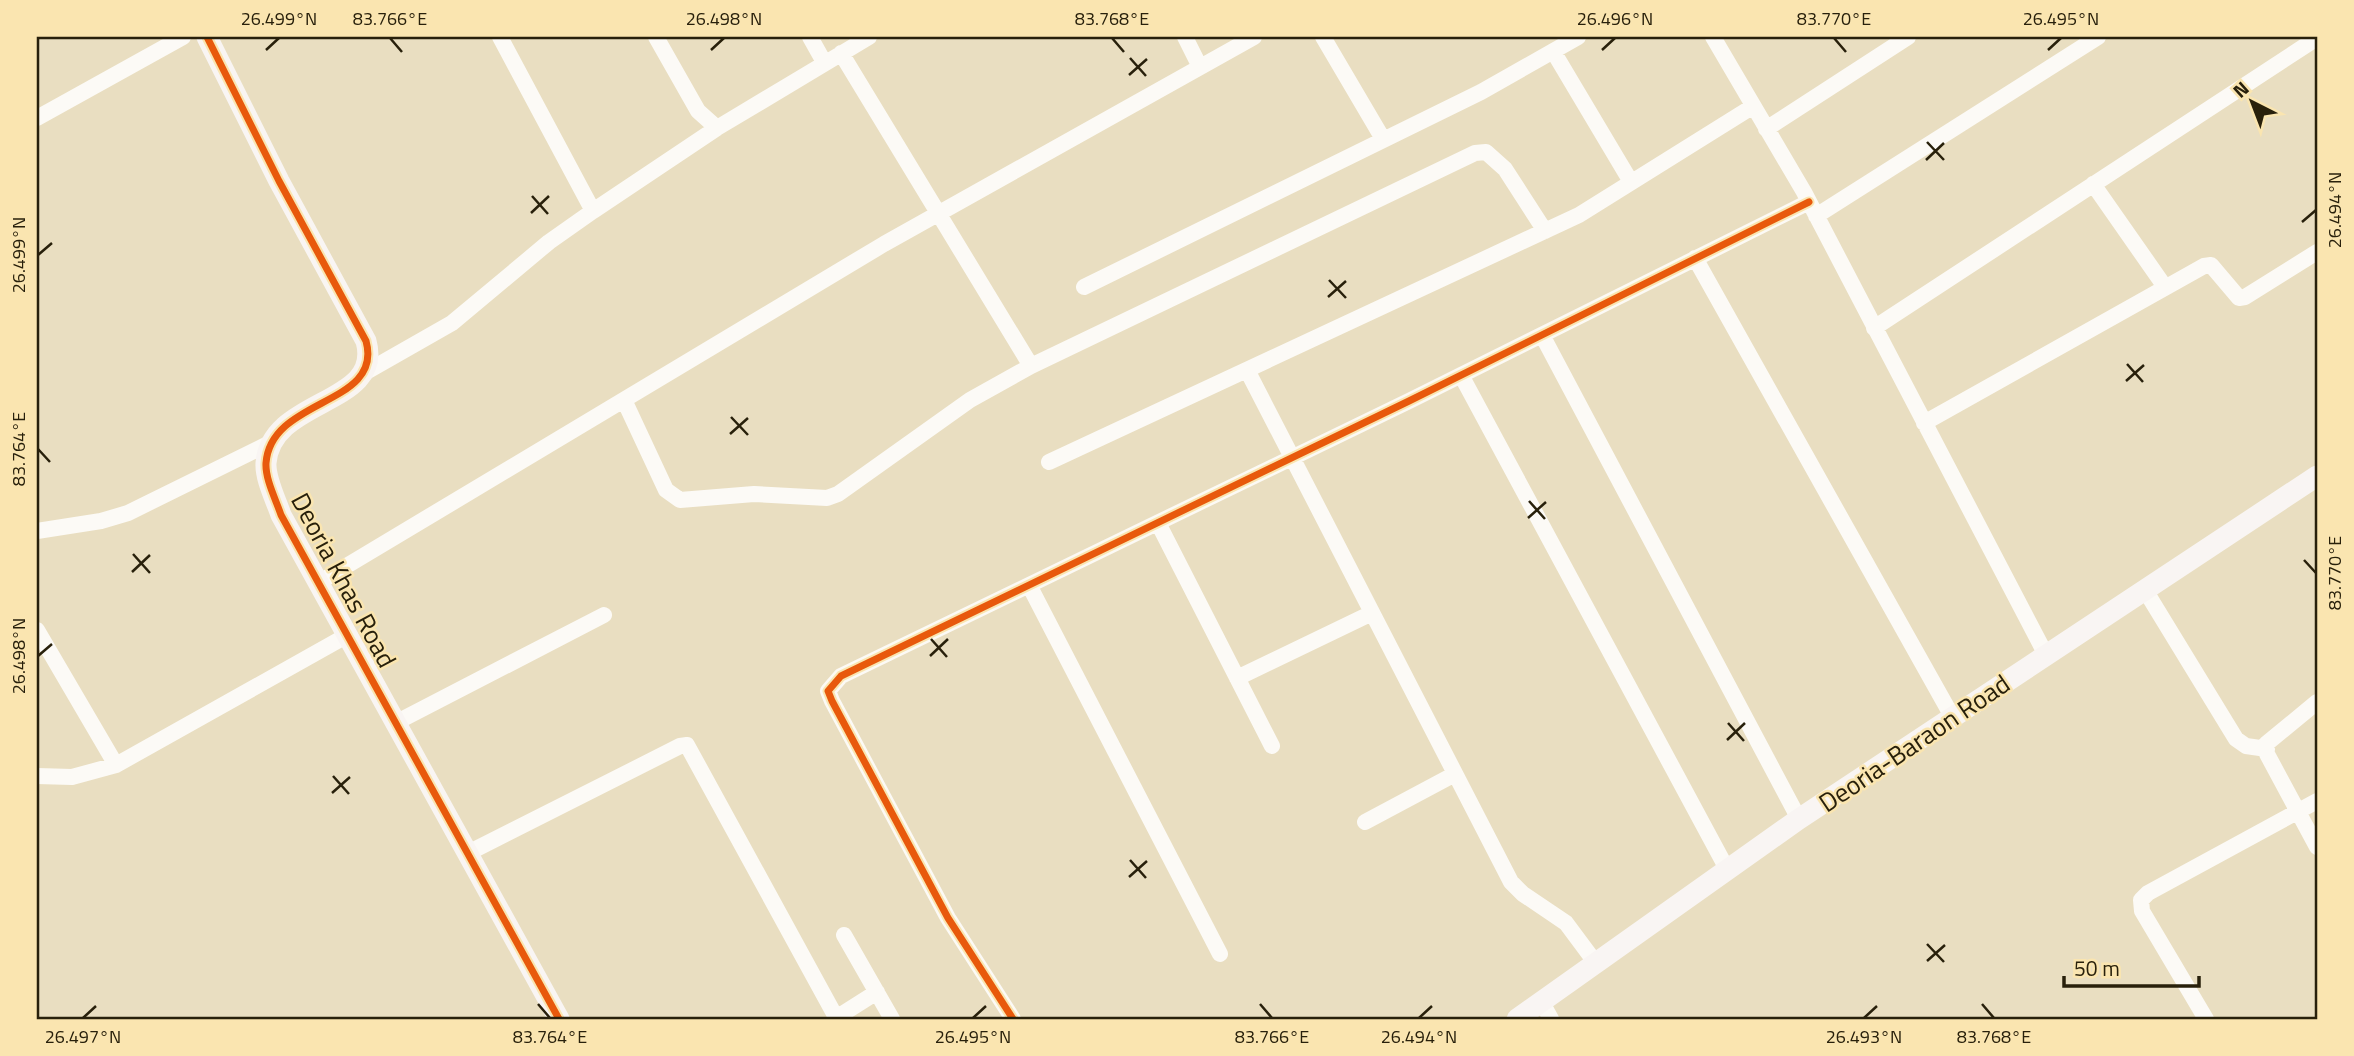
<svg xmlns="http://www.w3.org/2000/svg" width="2354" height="1056" font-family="'Titillium Web',sans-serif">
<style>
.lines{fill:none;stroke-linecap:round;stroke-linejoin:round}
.street{stroke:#fcfaf6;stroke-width:16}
.secondary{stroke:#f9f5f3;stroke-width:21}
.cycleway-casing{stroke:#fae5b0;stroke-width:11}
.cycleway{stroke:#e8590c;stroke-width:7}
.ticks{fill:none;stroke:#28200b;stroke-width:2.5}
.labels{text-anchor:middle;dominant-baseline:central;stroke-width:5;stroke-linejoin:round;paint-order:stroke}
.street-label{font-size:26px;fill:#28200b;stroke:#fae5b0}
.neatline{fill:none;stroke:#28200b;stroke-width:2.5}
.ticks-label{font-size:18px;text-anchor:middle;fill:#28200b}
</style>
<rect width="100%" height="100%" fill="#e9dec1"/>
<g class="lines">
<path class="street" d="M500 37 593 211
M656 37 698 111 717 128
M810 37 824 62
M1185 37 1200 67
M1323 37 1383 139
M1713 37 1804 192 2046 655
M1553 51 1631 182
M841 53 1031 366
M37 118 183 37
M1766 129 1908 37
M2093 184 2165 287
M1816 216 2098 37
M1695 258 1953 718
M1084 287 1481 92 1578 37
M1874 328 2317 38
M1542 335 1799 819
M1247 370 1511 882 1523 894 1566 923 1595 962
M366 372 452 323 549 242 593 211 717 128 869 37
M1461 375 1727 869
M624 400 666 490 680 500 754 494 827 498 838 494 970 400 1031 366 1475 153 1486 152 1505 169 1545 231
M1924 423 2204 266 2211 265 2239 298 2245 297 2317 252
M1049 462 1579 215 1752 107
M1158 523 1272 746
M37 531 101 521 128 513 270 443
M318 583 884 244 1254 37
M1029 585 1220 954
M2145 590 2236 739 2246 746 2267 749
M37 630 116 765
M1237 678 1372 613
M2317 702 2266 744 2267 754 2317 847
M397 722 604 615
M37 776 72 777 116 765 346 636
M1365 822 1455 774
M468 853 680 746 687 745 837 1019
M844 935 892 1019
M1541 1001 1551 1019
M836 1018 877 992
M1013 1019 948 918 832 701 828 691 841 676 1409 401 1809 202
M2206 1019 2142 911 2141 900 2148 893 2317 801"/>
<path class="secondary" d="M207 37 279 181 366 341C384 406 271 397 266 463 265 479 276 500 281 515L559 1019
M1517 1019 1799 819 2317 476"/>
<defs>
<path id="cycleway" d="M207 37 279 181 366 341C384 406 271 397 266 463 265 479 276 500 281 515L559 1019
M1013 1019 948 918 832 701 828 691 841 676 1409 401 1809 202"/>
</defs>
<use href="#cycleway" class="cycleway-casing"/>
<use href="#cycleway" class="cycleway"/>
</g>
<path class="ticks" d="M390 38 402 52M1112 38 1124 52M1834 38 1846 52M266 50 279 38M711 50 724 38M1602 50 1615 38M2048 50 2061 38M1130 58 1146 76M1129 75 1147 59M1927 142 1944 160M1926 160 1944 143M532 196 548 214M531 213 549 196M2302 222 2316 210M38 255 52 243M1329 280 1346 298M1328 297 1346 281M2127 364 2143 382M2126 381 2144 365M731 417 748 435M730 434 748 418M38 449 50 462M1529 501 1545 519M1528 518 1546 502M133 554 150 573M2304 560 2316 573M132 572 150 555M931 639 947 657M38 656 52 644M930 656 948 639M1728 723 1744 741M1727 740 1745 723M333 776 349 794M332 793 350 777M1130 860 1146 878M1129 877 1147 861M1927 944 1944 962M1927 961 1945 945M538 1004 550 1018M1260 1004 1272 1018M1982 1004 1994 1018M83 1018 96 1006M973 1018 986 1006M1419 1018 1432 1006M1864 1018 1877 1006"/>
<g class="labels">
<g class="street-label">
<text transform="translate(344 580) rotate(62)">Deoria Khas Road</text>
<text transform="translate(1914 743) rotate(-34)">Deoria-Baraon Road</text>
</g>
</g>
<rect width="2354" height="1056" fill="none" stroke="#fae5b0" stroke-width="77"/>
<g transform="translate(2252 102) rotate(318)" stroke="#fae5b0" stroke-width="5" paint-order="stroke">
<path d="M0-5L12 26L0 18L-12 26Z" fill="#28200b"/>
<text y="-10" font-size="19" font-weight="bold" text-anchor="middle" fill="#28200b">N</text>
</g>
<path d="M2064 976v10h135v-10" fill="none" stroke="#28200b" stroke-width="3.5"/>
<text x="2074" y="976" font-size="21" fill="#28200b" stroke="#fae5b0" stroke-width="5" paint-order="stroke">50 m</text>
<rect x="38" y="38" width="2278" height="980" class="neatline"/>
<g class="ticks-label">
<text x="279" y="25">26.499°N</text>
<text x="390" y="25">83.766°E</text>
<text x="724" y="25">26.498°N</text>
<text x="1112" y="25">83.768°E</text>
<text x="1615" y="25">26.496°N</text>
<text x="1834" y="25">83.770°E</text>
<text x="2061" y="25">26.495°N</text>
<text transform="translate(2335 210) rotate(-90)" y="6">26.494°N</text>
<text transform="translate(19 255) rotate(-90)" y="6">26.499°N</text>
<text transform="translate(19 449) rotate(-90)" y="6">83.764°E</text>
<text transform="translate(2335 573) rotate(-90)" y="6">83.770°E</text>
<text transform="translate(19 656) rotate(-90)" y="6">26.498°N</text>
<text x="83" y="1043">26.497°N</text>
<text x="550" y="1043">83.764°E</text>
<text x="973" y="1043">26.495°N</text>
<text x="1272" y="1043">83.766°E</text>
<text x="1419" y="1043">26.494°N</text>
<text x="1864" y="1043">26.493°N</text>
<text x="1994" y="1043">83.768°E</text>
</g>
</svg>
